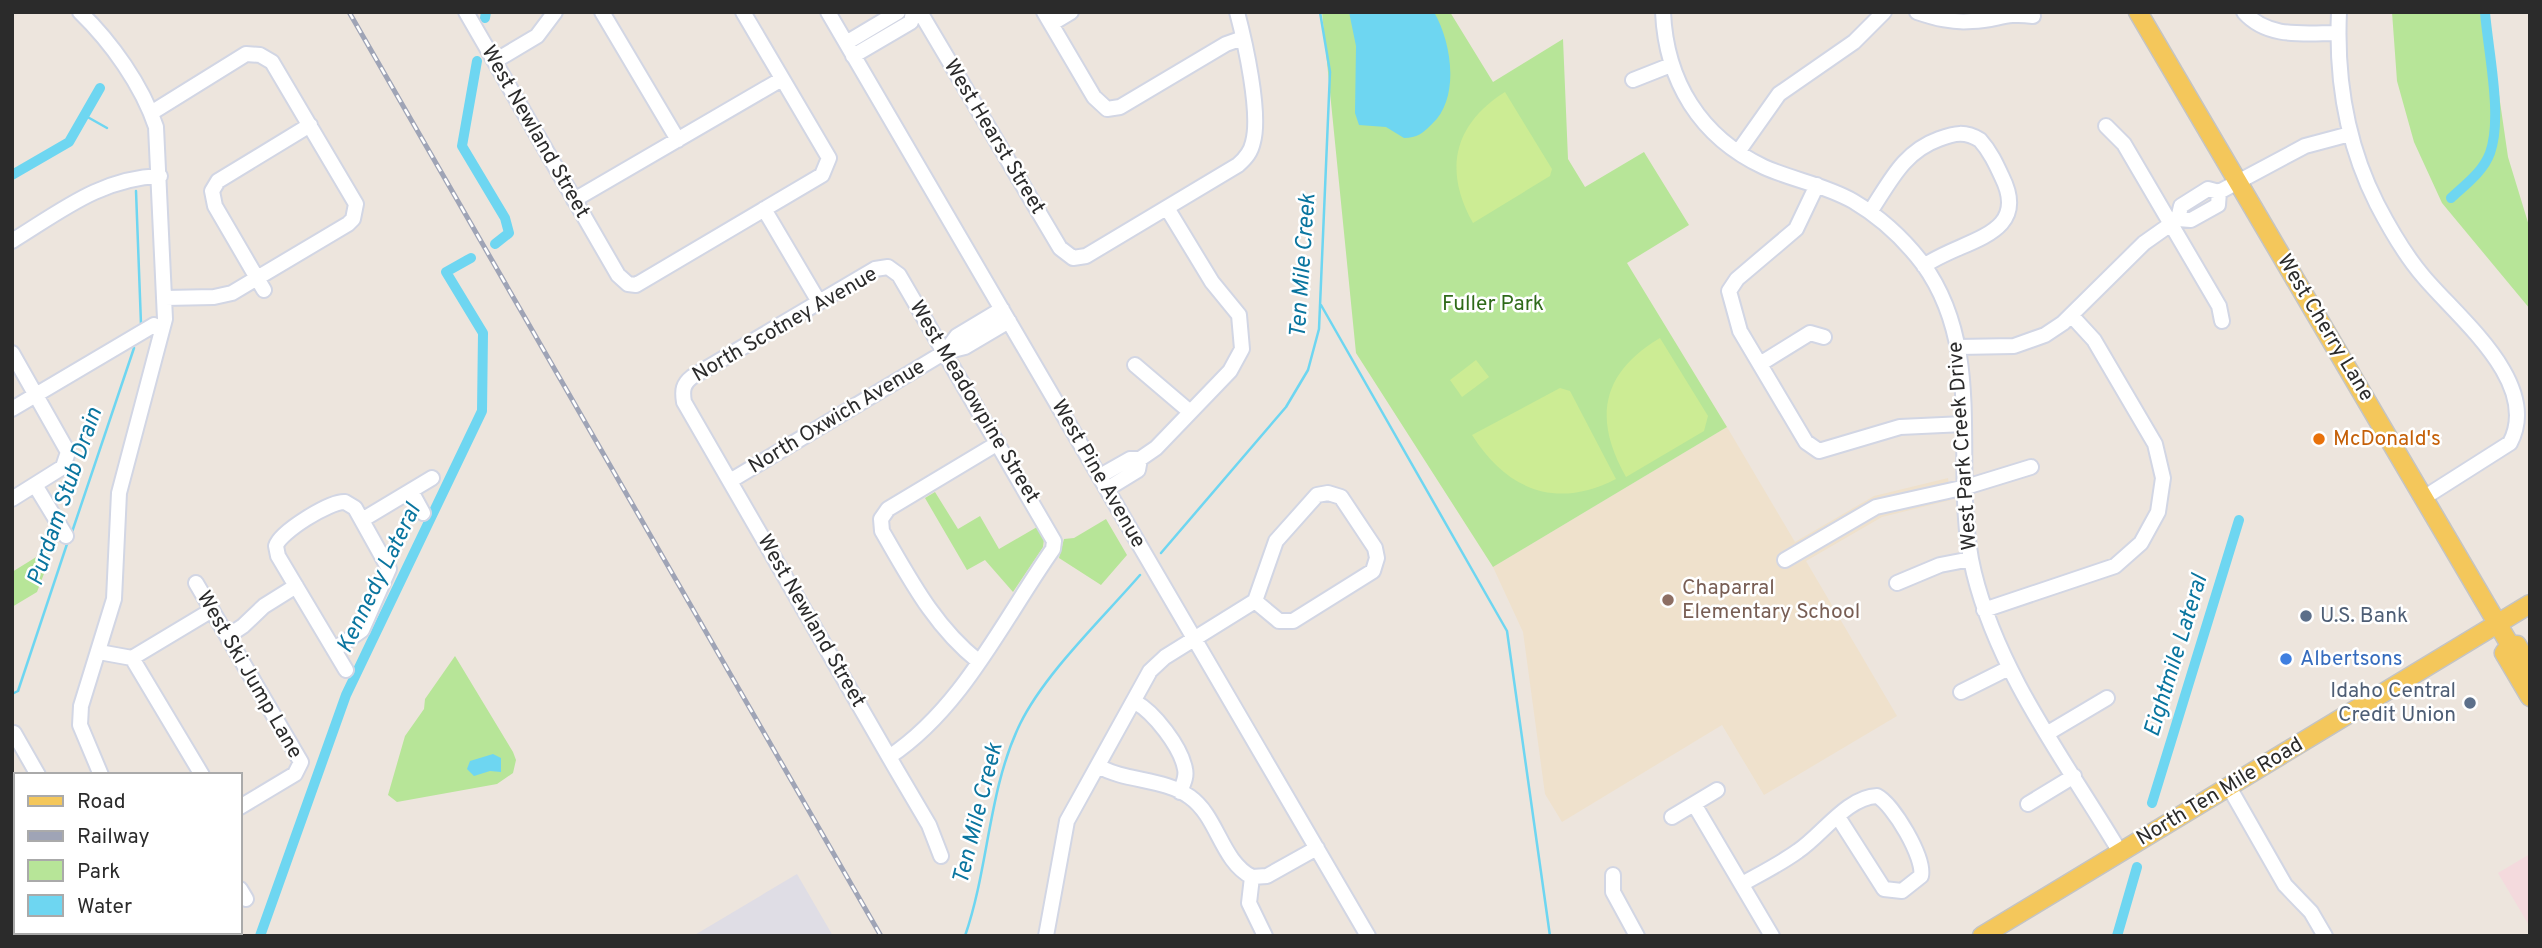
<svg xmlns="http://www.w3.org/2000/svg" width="2542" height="948" font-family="Overpass,sans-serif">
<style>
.industrial{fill:#dfdde5}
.education{fill:#efe1cc}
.medical{fill:#f4dadd}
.green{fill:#b7e598}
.pitch{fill:#ccec94}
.water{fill:#6ed6f1}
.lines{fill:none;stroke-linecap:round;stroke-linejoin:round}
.stream{stroke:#6ed6f1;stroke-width:2.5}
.canal{stroke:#6ed6f1;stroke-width:10}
.minor-casing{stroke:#d2d6e4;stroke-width:18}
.major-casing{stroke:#c4c4c4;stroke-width:21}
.minor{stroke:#fff;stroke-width:14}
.major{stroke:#f4c75b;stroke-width:18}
.rail-casing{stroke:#9fa4b6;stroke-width:5}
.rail{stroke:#fff;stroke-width:2.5;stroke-dasharray:8;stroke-linecap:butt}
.food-dot{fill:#e8710a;stroke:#fff;stroke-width:2.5}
.education-dot{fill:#8d6e63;stroke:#fff;stroke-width:2.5}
.service-dot{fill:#5c6f8a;stroke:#fff;stroke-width:2.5}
.shop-dot{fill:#3f7fe0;stroke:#fff;stroke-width:2.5}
.labels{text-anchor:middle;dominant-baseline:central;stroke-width:5;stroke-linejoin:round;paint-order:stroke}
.street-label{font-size:21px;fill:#2b2b2b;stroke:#fff}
.park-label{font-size:21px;fill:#2f6a19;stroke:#fff}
.food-label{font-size:21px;fill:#c56008;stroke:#fff;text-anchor:start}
.education-label{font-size:21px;fill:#785e54;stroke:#fff;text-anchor:start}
.service-label{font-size:21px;fill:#4e5e75;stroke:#fff;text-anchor:start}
.shop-label{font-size:21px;fill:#366cbe;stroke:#fff;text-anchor:start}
.water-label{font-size:23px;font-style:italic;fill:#0a759f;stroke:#fff}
</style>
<rect width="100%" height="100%" fill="#ede5dd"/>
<path class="industrial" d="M797 874 833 936H693Z"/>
<path class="education" d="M1727 427 1795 542 1874 496 1948 478 1951 500 1882 517 1806 561 1897 716 1764 795 1722 725 1562 822 1545 794 1523 632 1493 567Z"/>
<path class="medical" d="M2530 854V927L2498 873Z"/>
<path class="green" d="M1322 12H1450L1493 82 1563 39 1568 159 1585 187 1644 152 1689 225 1627 263 1727 427 1493 567 1356 353Z
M2392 12H2487L2508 157 2530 229V309L2442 203 2414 142 2397 81Z
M935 492 958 529 980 516 999 549 1037 527 1044 539 1043 547 1013 592 985 560 967 570 925 498Z
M1106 519 1127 555 1101 585 1059 558 1064 539 1074 538Z
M46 551 50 558 37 592 12 607V572Z
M455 656 513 752 516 760 513 773 497 784 397 802 388 795 405 736 424 709 425 699Z"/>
<path class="pitch" d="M1505 92 1552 169 1550 176 1473 223C1443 170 1454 124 1505 92Z
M1660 338 1708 416 1704 431 1626 477C1593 419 1601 373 1660 338Z
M1476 360 1489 377 1462 397 1450 380Z
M1560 388 1570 391 1616 479C1556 510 1507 490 1472 435Z"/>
<path class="water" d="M1349 12H1434C1452 43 1460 98 1432 124 1423 133 1417 138 1404 138L1386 127 1359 125 1355 113 1356 46Z
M493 754 501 758V772L490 771 474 776 467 769 470 761Z"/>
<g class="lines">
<path class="stream" d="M84 115 107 128
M136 191 141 324
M1321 305 1507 631 1550 936
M71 535 134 348
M1161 553 1286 407 1308 370 1319 329 1330 72 1320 12
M12 694 18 691 68 541
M965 936C989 867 988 790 1020 724 1045 673 1102 619 1140 575"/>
<path class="canal" d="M485 18 486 12
M477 61 462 146 505 218 509 233 495 244
M12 175 69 142 100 88
M2451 198C2465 185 2483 172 2490 153 2503 117 2488 51 2485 12
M2152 803 2239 520
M260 936 346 695 482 411 483 333 446 272 471 258
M2117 936 2137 867"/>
<defs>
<path id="minor" d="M80 12C111 42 142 85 156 127L165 319 119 493 114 599 81 706 80 725 101 775
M466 12 618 275 628 284 636 285 822 175 829 158 743 12
M602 12 678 140
M828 12 1368 936
M920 12 1060 248 1073 258 1086 256 1238 165C1246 158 1251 152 1253 142 1261 113 1245 42 1237 12
M1044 12 1094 97 1107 109 1120 107 1226 44 1243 38
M1663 12C1666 81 1700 137 1764 167 1793 180 1825 185 1853 201 1880 217 1904 239 1923 264 1989 355 1949 471 1974 573 1999 675 2067 763 2120 852
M1917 12C1935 18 1953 23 1972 21 1999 20 2004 12 2033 16
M2244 12C2268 39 2305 33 2338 33
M2339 12C2336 78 2347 145 2377 204 2390 229 2405 255 2423 276 2457 317 2542 383 2510 443L2425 497
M1051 24 1071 12
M846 43 898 12
M853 56 911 22 913 12
M495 61 537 36 555 12
M1633 80 1671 65
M151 113 246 54 260 55 272 62 356 204 353 219 348 224 232 293 214 297 165 298
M2106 126 2124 144 2219 306 2222 321
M1738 152 1779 94 1854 42 1884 12
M1817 185 1796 229 1737 279 1729 291 1740 331 1806 442 1819 451 1900 427 1964 424
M2219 192 2218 205 2191 220 2178 219 2181 206 2208 189 2219 192 2305 146 2350 134
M574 200 782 79
M764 209 819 302
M1870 212C1890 182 1903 152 1939 139 1955 133 1965 131 1980 140 1990 151 1996 164 2002 177 2032 237 1961 239 1924 266
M12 241C61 211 101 178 160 176
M264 290 215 206 212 191 218 181 310 125
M1958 347 2014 346 2045 335 2063 323 2144 243 2178 219
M945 352 957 336 1002 309
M12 353 68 452 63 467 12 499
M1760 364 1810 333 1824 337
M1135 365 1189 411
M12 409 154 325
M1140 459 1156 448 1230 371 1242 349 1239 315 1212 282 1167 208
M1100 476 1130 459H1140L1138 470 1107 489
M730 481 945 352 965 347 1009 321
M35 485 66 536
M411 491 423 513
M362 520 432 478
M1785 560 1876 507 1966 487 2031 467
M196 583 301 762 295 774 240 807
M1897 583 1940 565 1971 559
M1984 610 2115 566 2141 543 2158 512 2163 478 2155 444 2094 340 2071 315
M228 636 243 626 264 606 296 586
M334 650 362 630 389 569 355 508 345 502C330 501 280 532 276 546L278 556 346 670
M99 652 132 658 212 610
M132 658 202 775
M978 661C934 626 910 579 882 531L881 519 888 509 998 443
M1961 692 2009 668
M1135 702C1154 712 1181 747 1185 769 1187 777 1183 784 1180 792
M14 733 38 775
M2048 733 2107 698
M889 757C963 708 1003 620 1053 549L1054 541 899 275 888 267 875 269 692 377C683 384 682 390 684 402L896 769 929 825 941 856
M1098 766C1126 782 1164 778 1190 797 1218 817 1221 861 1252 877L1267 876 1317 848
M2229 787 2285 885 2311 912 2325 936
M1694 804 1772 936
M2028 804 2074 776
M1672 817 1717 790
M12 829 16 827
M1613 875V892L1637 936
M1252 877 1249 903 1265 936
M1742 884C1760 874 1780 864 1798 851 1822 835 1847 797 1877 796 1893 804 1925 858 1921 876L1902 891 1884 889 1838 817
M240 889 246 899
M130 932 132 936
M207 932 215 936
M1046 936 1067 821 1150 671 1165 657 1255 601 1276 541 1317 495 1328 493 1341 497 1375 548 1377 558 1373 571 1293 621H1279L1255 601"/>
<path id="major" d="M2138 12 2510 645H2517L2530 668
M2510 645 2504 653 2530 697
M12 880 16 886
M43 932 45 936
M1982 936 2530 604"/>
</defs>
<use href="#minor" class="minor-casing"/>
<use href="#major" class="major-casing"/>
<use href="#minor" class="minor"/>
<use href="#major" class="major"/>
<defs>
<path id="rail" d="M349 12 881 936"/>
</defs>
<use href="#rail" class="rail-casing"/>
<use href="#rail" class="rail"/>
</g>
<circle class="food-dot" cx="2319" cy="439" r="7"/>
<circle class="education-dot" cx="1668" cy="600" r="7"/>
<g class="service-dot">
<circle cx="2306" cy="616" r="7"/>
<circle cx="2470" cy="703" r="7"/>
</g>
<circle class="shop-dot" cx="2286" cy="659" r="7"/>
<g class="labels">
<g class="street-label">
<text transform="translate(535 132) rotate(60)">West Newland Street</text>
<text transform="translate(994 137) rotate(59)">West Hearst Street</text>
<text transform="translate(785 325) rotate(-30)">North Scotney Avenue</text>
<text transform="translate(2325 328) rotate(59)">West Cherry Lane</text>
<text transform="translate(974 402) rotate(59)">West Meadowpine Street</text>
<text transform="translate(837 417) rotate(-31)">North Oxwich Avenue</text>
<text transform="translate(1963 446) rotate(-94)">West Park Creek Drive</text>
<text transform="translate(1098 474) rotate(60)">West Pine Avenue</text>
<text transform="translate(811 621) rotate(60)">West Newland Street</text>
<text transform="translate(249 675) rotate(60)">West Ski Jump Lane</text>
<text transform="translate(2220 792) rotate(-31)">North Ten Mile Road</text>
</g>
<g class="park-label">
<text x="1493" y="304">Fuller Park</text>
</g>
<g class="food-label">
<text x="2333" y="439">McDonald's</text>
</g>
<g class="education-label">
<text x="1682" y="588">Chaparral<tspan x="1682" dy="24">Elementary School</tspan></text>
</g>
<g class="service-label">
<text x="2320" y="616">U.S. Bank</text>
<text x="2456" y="691" text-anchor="end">Idaho Central<tspan x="2456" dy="24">Credit Union</tspan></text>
</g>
<g class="shop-label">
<text x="2300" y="659">Albertsons</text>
</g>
<g class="water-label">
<text transform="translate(1304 266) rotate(-86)">Ten Mile Creek</text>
<text transform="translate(66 497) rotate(-71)">Purdam Stub Drain</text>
<text transform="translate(380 579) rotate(-64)">Kennedy Lateral</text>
<text transform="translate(2177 656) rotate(-73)">Eightmile Lateral</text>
<text transform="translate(979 814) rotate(-76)">Ten Mile Creek</text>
</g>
</g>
<rect width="2542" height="948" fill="none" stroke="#2b2b2b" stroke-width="28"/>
<rect x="14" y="773" width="228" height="161" fill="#ffffff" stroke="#aaaaaa" stroke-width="2"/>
<rect x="28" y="796" width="35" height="10" fill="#f4c75b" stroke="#aaaaaa" stroke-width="2"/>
<text x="77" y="808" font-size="21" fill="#2b2b2b">Road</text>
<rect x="28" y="831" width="35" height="10" fill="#9fa4b6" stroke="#aaaaaa" stroke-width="2"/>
<text x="77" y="843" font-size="21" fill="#2b2b2b">Railway</text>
<rect x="28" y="860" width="35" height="21" fill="#b7e598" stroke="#aaaaaa" stroke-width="2"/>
<text x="77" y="878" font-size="21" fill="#2b2b2b">Park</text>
<rect x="28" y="895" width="35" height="21" fill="#6ed6f1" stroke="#aaaaaa" stroke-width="2"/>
<text x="77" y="913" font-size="21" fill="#2b2b2b">Water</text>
</svg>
